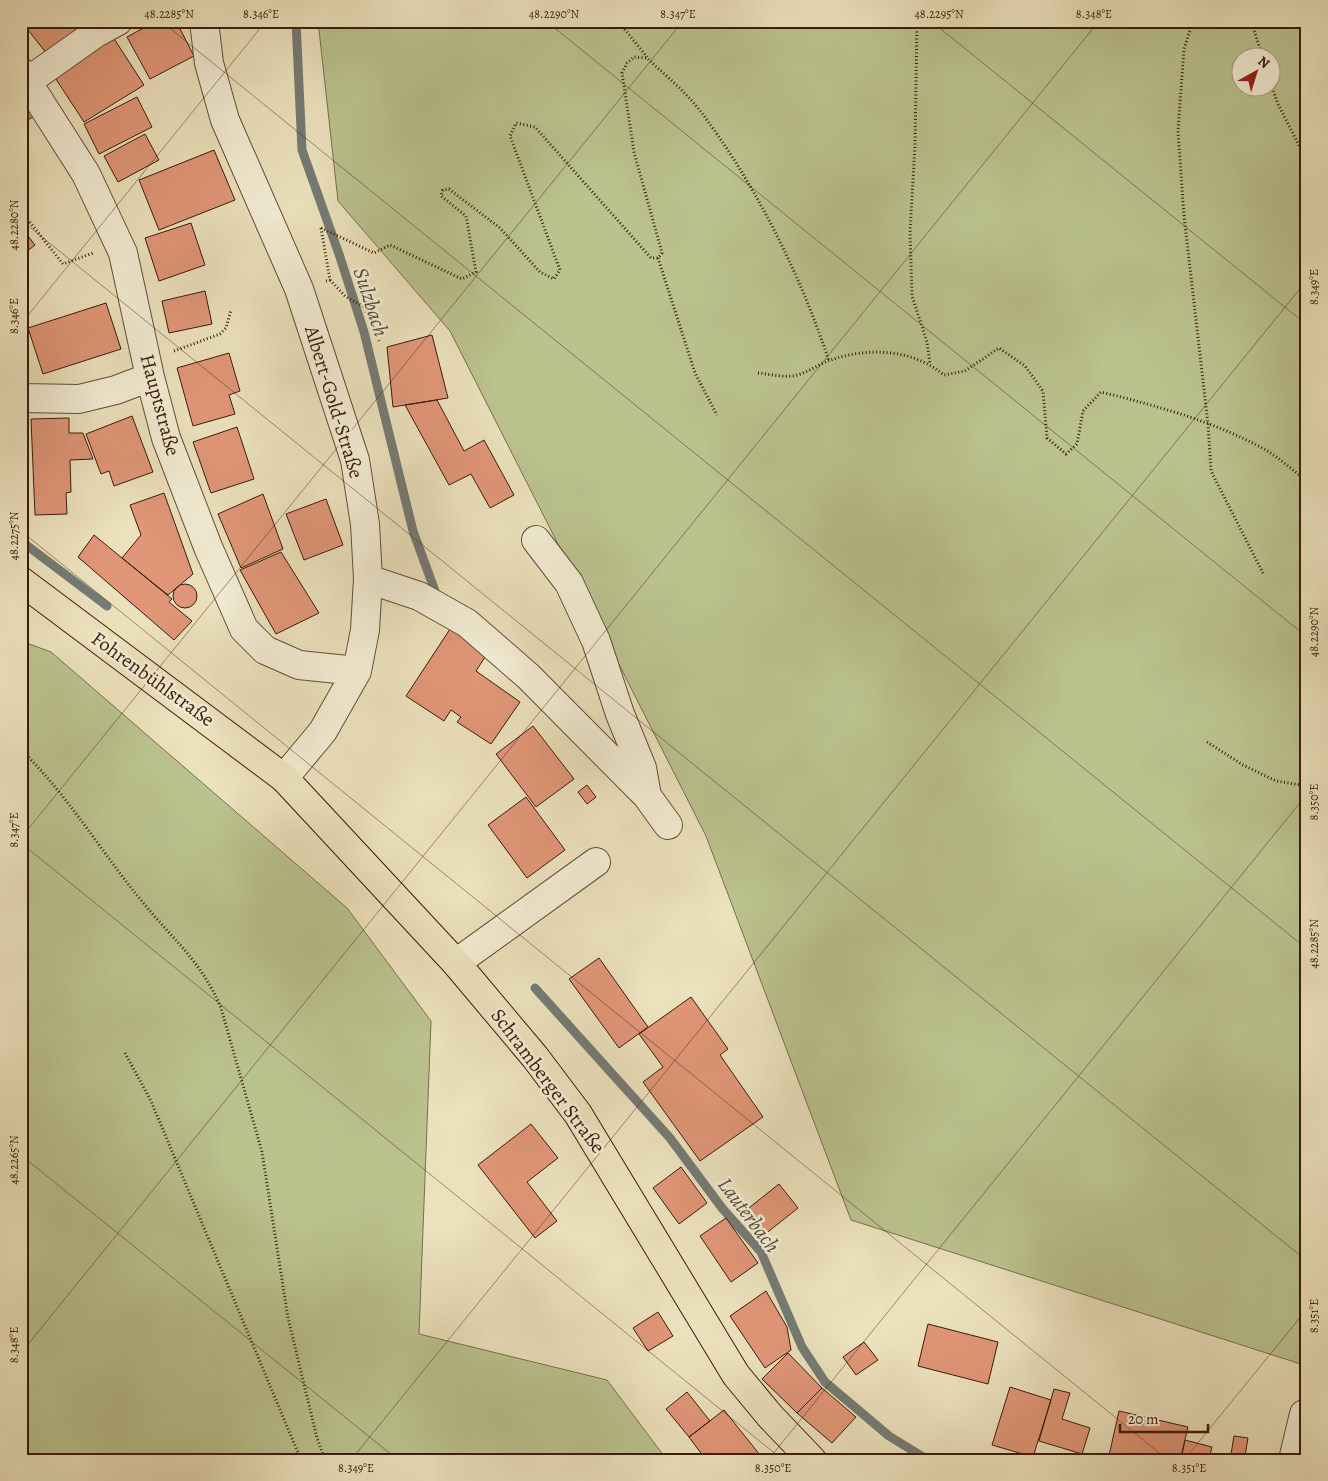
<svg xmlns="http://www.w3.org/2000/svg" width="1328" height="1481" font-family="Alegreya,serif">
<style>
.green{fill:#bac28e;stroke:#7a6e4d;fill-rule:evenodd}
.lines{fill:none;stroke-linecap:round;stroke-linejoin:round}
.stream{stroke:#747b74;stroke-width:9}
.building{fill:#e09677;stroke:#3a1b0c}
.minor-casing{stroke:#664c38;stroke-width:30}
.major-casing{stroke:#3a1b0c;stroke-width:30}
.path{stroke:#3a1b0c;stroke-width:3;stroke-dasharray:1 2.5;stroke-linecap:butt}
.minor{stroke:#f2ecd3;stroke-width:28}
.major{stroke:#ebe1bc;stroke-width:28}
.ticks{fill:none;stroke:#3a1b0c;stroke-width:1;stroke-opacity:0.45}
.labels{text-anchor:middle;dominant-baseline:central;stroke-width:5;stroke-linejoin:round;paint-order:stroke}
.street-label{font-size:20px;fill:#3a1b0c;stroke:#f2ecd3}
.water-label{font-size:21px;font-style:italic;fill:#574b40;stroke:#f2ecd3}
.neatline{fill:none;stroke:#3a1b0c;stroke-width:2}
.ticks-label{font-size:12px;text-anchor:middle;fill:#3a1b0c}
</style>
<rect width="100%" height="100%" fill="#ebe1bc"/>
<filter id="stains"><feTurbulence type="fractalNoise" baseFrequency=".004" numOctaves="4"/><feColorMatrix values="0 0 0 0 .2 0 0 0 0 .09 0 0 0 0 .02 0 0 0 .5 -.17"/></filter>
<radialGradient id="worn" r=".72"><stop offset=".6" stop-color="#630" stop-opacity="0"/><stop offset="1" stop-color="#630" stop-opacity=".3"/></radialGradient>
<path class="green" d="M318 21H1307V1366L851 1220 706 836 450 331 338 201ZM1240 58H1270V88H1240Z
M21 641 51 652 347 908 431 1021 419 1334 607 1380 667 1460H21Z"/>
<g class="lines">
<path class="stream" d="M296 21 302 150 339 254 364 332 413 531 435 591
M21 541 107 606
M535 988 670 1138 722 1208 761 1252 802 1347 825 1382 889 1436 928 1460"/>
</g>
<path class="building" d="M21 21H87L47 54Z
M156 21H176L194 56 150 79 127 37Z
M231 21H272L271 28 231 24Z
M111 34 144 85 84 122 52 73Z
M137 97 152 127 99 154 84 124Z
M21 98 34 116 21 125Z
M145 134 159 160 118 182 104 156Z
M214 150 235 200 159 230 139 180Z
M191 223 205 265 159 281 145 238Z
M21 227 35 245 21 256Z
M205 291 212 324 169 333 162 301Z
M106 303 121 349 43 374 28 328Z
M432 335 448 398 393 407 387 347Z
M229 353 240 391 229 395 235 414 193 426 177 368Z
M437 400 464 451 484 440 514 495 490 508 471 474 449 485 405 405Z
M132 416 153 472 114 486 109 471 101 474 86 434Z
M21 417H24L27 490 21 491Z
M69 418V433H83L93 459 70 460 71 492 66 493 67 514 35 515 31 419Z
M237 427 254 479 211 493 193 442Z
M164 493 193 574 168 595 122 558 141 535 130 505Z
M263 494 283 549 241 568 218 514Z
M326 499 343 545 304 560 286 514Z
M94 535 172 599 169 602 192 621 174 640 78 557Z
M281 552 319 613 276 634 240 570Z
M173 596a12 12 0 1 1 24 0a12 12 0 1 1-24 0Z
M452 626 487 654 476 671 520 702 491 744 457 722 461 717 451 710 444 721 406 696Z
M533 726 574 779 536 807 496 754Z
M587 785 596 797 587 804 578 792Z
M526 797 565 850 527 878 488 825Z
M599 958 648 1027 619 1048 569 979Z
M691 997 728 1049 720 1055 763 1117 700 1161 643 1082 663 1067 639 1034Z
M531 1124 558 1158 527 1182 557 1221 535 1238 478 1165Z
M681 1167 707 1203 679 1224 653 1188Z
M779 1184 798 1208 764 1235 745 1211Z
M726 1218 758 1263 731 1282 700 1236Z
M766 1291 787 1327 791 1350 765 1368 730 1316Z
M658 1312 673 1336 648 1351 633 1328Z
M928 1324 998 1342 988 1384 918 1366Z
M864 1342 878 1360 856 1375 843 1357Z
M788 1353 822 1388 797 1413 762 1379Z
M1010 1387 1051 1400 1033 1457 992 1445Z
M822 1388 856 1417 832 1443 797 1413Z
M1054 1389 1070 1393 1062 1419 1090 1428 1082 1454 1039 1441Z
M687 1392 710 1421 689 1437 666 1409Z
M724 1410 764 1460H706L689 1437Z
M1119 1411 1188 1427 1180 1460H1108Z
M1234 1436 1248 1438 1245 1456 1268 1460H1230Z
M1185 1440 1212 1447 1209 1460H1181Z"/>
<g class="lines">
<defs>
<path id="minor" d="M204 21 209 63 225 120 299 289 355 460 365 524 368 579 365 630 357 671 323 731 284 778
M21 72 86 174 123 253 150 377 166 438 208 547 244 629 265 650 299 665 357 671
M28 81 96 33 118 21
M21 398 79 399 116 390 150 377
M536 540 569 583 596 641 620 714 642 768 647 796
M368 579 419 596 467 623 528 676 647 796 668 825
M456 963 596 862
M1293 1460 1304 1414"/>
<path id="major" d="M21 581 284 778 456 963 535 1057 578 1114 736 1375 770 1416 812 1460"/>
</defs>
<use href="#minor" class="minor-casing"/>
<use href="#major" class="major-casing"/>
<path class="path" d="M618 21 647 57
M917 21 915 145 910 232 912 296 927 342 930 364
M1193 21 1184 49 1178 131 1184 216 1208 424 1211 471 1264 575
M1251 21 1263 58
M1270 81 1278 104 1307 161
M21 211 63 264 93 253
M321 228 374 253 390 245 462 279 476 272 466 216 441 196 443 190 449 189 500 228 540 272 554 279 560 270 510 136 516 123 535 127 651 258H658L662 253 634 152 622 73 627 63 634 57 647 58C665 75 686 92 701 112 756 185 800 274 829 361
M321 228 330 280 326 281
M658 258 695 373 717 415
M330 280 346 297 364 307 379 341
M174 351 220 334 226 328 231 310
M758 373C769 374 781 377 792 376 804 375 817 365 828 361 866 347 911 348 944 375L965 371 999 348 1025 366 1043 391 1047 438 1066 454 1077 444 1083 411 1101 392C1157 406 1213 421 1264 449 1279 457 1293 471 1307 481
M1207 742 1243 765 1276 781 1307 786
M21 750C67 794 100 850 140 899 171 938 201 960 221 1008L262 1152 288 1318 317 1438 325 1460
M125 1053 151 1101 301 1460"/>
<use href="#minor" class="minor"/>
<use href="#major" class="major"/>
</g>
<path class="ticks" d="M161 21 1307 949M546 21 1307 637M931 21 1307 325M21 220 1307 1261M21 324 266 21M21 531 1168 1460M21 838 683 21M21 843 783 1460M21 1155 398 1460M21 1353 1099 21M351 1460 1307 280M768 1460 1307 794M1184 1460 1307 1309"/>
<g class="labels">
<g class="street-label">
<text transform="translate(334 402) rotate(73)">Albert-Gold-Straße</text>
<text transform="translate(160 405) rotate(75)">Hauptstraße</text>
<text transform="translate(153 679) rotate(36)">Fohrenbühlstraße</text>
<text transform="translate(548 1081) rotate(53)">Schramberger Straße</text>
</g>
<g class="water-label">
<text transform="translate(371 302) rotate(72)">Sulzbach</text>
<text transform="translate(749 1215) rotate(53)">Lauterbach</text>
</g>
</g>
<rect width="1328" height="1481" fill="none" stroke="#ebe1bc" stroke-width="55"/>
<g transform="translate(1256 72) rotate(39)"><circle r="24" fill="#f2ecd3" stroke="#a89883"/>
<path d="M0-4L9 19L0 12L-9 19Z" fill="#8f2418"/>
<text y="-8" font-size="14" font-weight="bold" text-anchor="middle" fill="#3a1b0c">N</text>
</g>
<path d="M1120 1424v8h88v-8" fill="none" stroke="#3a1b0c" stroke-width="2.5"/>
<text x="1128" y="1424" font-size="15" fill="#3a1b0c" stroke="#f2ecd3" stroke-width="4" paint-order="stroke">20 m</text>
<rect x="28" y="28" width="1272" height="1426" class="neatline"/>
<g class="ticks-label">
<text x="169" y="18">48.2285°N</text>
<text x="261" y="18">8.346°E</text>
<text x="554" y="18">48.2290°N</text>
<text x="678" y="18">8.347°E</text>
<text x="939" y="18">48.2295°N</text>
<text x="1094" y="18">8.348°E</text>
<text transform="translate(14 225) rotate(-90)" y="4">48.2280°N</text>
<text transform="translate(1314 287) rotate(-90)" y="4">8.349°E</text>
<text transform="translate(14 316) rotate(-90)" y="4">8.346°E</text>
<text transform="translate(14 536) rotate(-90)" y="4">48.2275°N</text>
<text transform="translate(1314 632) rotate(-90)" y="4">48.2290°N</text>
<text transform="translate(1314 802) rotate(-90)" y="4">8.350°E</text>
<text transform="translate(14 830) rotate(-90)" y="4">8.347°E</text>
<text transform="translate(1314 944) rotate(-90)" y="4">48.2285°N</text>
<text transform="translate(14 1160) rotate(-90)" y="4">48.2265°N</text>
<text transform="translate(1314 1316) rotate(-90)" y="4">8.351°E</text>
<text transform="translate(14 1345) rotate(-90)" y="4">8.348°E</text>
<text x="356" y="1472">8.349°E</text>
<text x="773" y="1472">8.350°E</text>
<text x="1189" y="1472">8.351°E</text>
</g>
<rect width="100%" height="100%" filter="url(#stains)"/>
<rect width="100%" height="100%" fill="url(#worn)"/>
</svg>
